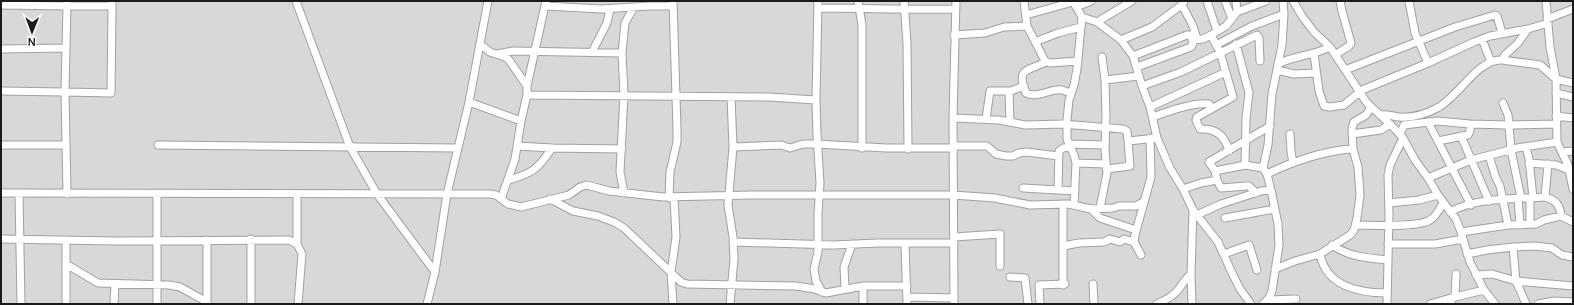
<svg xmlns="http://www.w3.org/2000/svg" width="1574" height="305" font-family="Manrope,sans-serif">
<style>
.residential{fill:#d8d8d7}
.lines{fill:none;stroke-linecap:round;stroke-linejoin:round}
.minor-casing{stroke:#a1a1a1;stroke-width:9}
.minor{stroke:#fff;stroke-width:7}
</style>
<rect width="100%" height="100%" fill="#ebeae0"/>
<path class="residential" d="M1 1H1573V304H1Z"/>
<g class="lines">
<defs>
<path id="minor" d="M112 1V6L111 93 65 92 67 6H112
M296 1 350 147 377 194 435 272
M858 1 862 25V148
M904 1 907 43 908 149
M1024 1 1027 26 1045 61 1050 63 1078 61
M1073 1 1082 17 1097 22 1121 40 1133 56 1142 86 1150 107 1157 138 1170 168 1183 189 1193 210 1218 242 1233 275 1240 289 1251 304
M1207 1 1217 31
M1225 1 1232 19
M1236 1 1237 12
M1293 1 1302 16 1314 32 1330 47 1367 103 1392 126 1403 138 1415 160 1428 178 1438 195 1456 219 1461 232 1470 262 1484 290 1495 304
M1409 1 1415 33 1428 63
M1546 1 1550 47 1556 79 1557 142 1568 165 1573 189
M1 5 67 6V1
M1182 5 1193 26 1197 39
M545 6 601 9 650 6H673
M1076 7 1091 1
M818 8C864 8 909 10 955 9
M1026 15 1073 2
M1547 19 1573 9
M1097 22 1132 1
M954 35 985 33 1004 27 1027 26
M1211 35 1220 52 1233 97 1197 117 1196 120 1200 129C1215 128 1225 135 1229 151
M1482 39 1491 62
M1121 40 1152 27 1183 4 1184 1
M1035 42 1058 33 1081 27
M480 44 490 52 505 57 509 60 527 86
M1236 44 1249 93 1246 118 1245 165
M1216 45 1252 26 1284 14
M1 49 66 48
M592 52 607 23 610 9
M497 54 513 51 622 53
M1314 54 1319 91 1324 106 1330 107 1344 105 1362 90 1428 63 1474 42 1490 36 1528 29 1548 23
M1335 55 1349 46 1351 43 1342 11 1340 1
M1133 56 1187 35H1191L1192 40 1203 39 1211 35 1226 26 1237 12 1266 1
M1102 57 1105 80
M1502 60 1540 65 1556 79 1573 83
M1046 62C1029 71 1015 67 1026 93 1037 99 1051 88 1062 90 1065 91 1068 92 1071 93
M1278 64C1295 55 1313 56 1330 47
M1137 67 1191 47 1193 43 1192 40
M1277 70 1294 74 1316 73
M1345 70 1455 27 1495 15 1497 16 1502 33
M1142 86 1181 72 1257 35 1259 38 1260 61
M1 91 65 92 67 194
M1009 91 1010 122
M1556 93 1573 97
M527 95 769 97 816 100 818 1
M816 100 817 135 820 183 818 214V252L814 269 816 281 822 292
M469 102 521 121
M1503 103 1508 115 1511 150 1521 198
M1150 107 1226 72
M1380 115C1387 114 1392 116 1399 117 1412 118 1426 114 1437 108 1458 98 1478 58 1502 60L1505 55 1518 43 1528 29
M1556 116 1573 118
M1153 117C1166 112 1195 102 1209 104L1212 108
M953 118 999 120 1025 125 1063 124 1123 129 1127 131 1128 141 1157 138
M986 119 990 91H1011L1024 86
M1428 122 1471 205
M1290 134 1291 152 1293 163
M1352 134 1381 130 1390 124
M1400 134 1404 125 1437 121 1470 124 1508 125 1556 124
M1461 136 1489 201
M1438 141 1468 135 1470 131V124
M1069 144 1105 145
M1 145H66
M158 145 458 148
M517 146 552 148 622 149
M954 146H987L996 154 1006 156H1013L1019 153 1027 152 1058 156
M733 147 781 145 790 148 803 144H817L886 148H954
M1526 147 1529 159 1533 198
M1562 152 1573 151
M1489 156 1496 178 1500 186 1508 225
M1076 163 1106 164
M1529 163 1556 165 1569 170
M1107 169 1130 166 1128 141
M1215 171 1245 165 1263 168
M1267 174C1291 162 1326 150 1353 149
M1428 178 1471 160 1517 148 1557 142
M509 180C533 173 538 169 552 148
M1023 188 1075 191
M1183 189 1201 183 1217 180
M1058 190 1059 151 1063 148 1070 147
M1 193 490 194 496 195 508 204 521 207 569 195 580 187 587 185 609 191 663 197 751 195H953L995 198 1030 205 1068 204 1091 209 1113 208 1119 206H1136L1143 202
M624 193 620 172 624 95 622 53 625 23 634 7
M1256 193 1249 186H1246L1221 188 1217 180 1215 171 1209 162 1270 126
M19 194 21 304
M297 195V244
M1545 197 1548 164
M669 198 670 172 677 142V129L673 1
M1518 198 1520 225
M501 199 515 159 521 121 527 95V86L546 1
M550 199 573 211 598 216 614 222 624 228 681 282 687 284 796 286 815 289 826 293 863 286H907
M1389 203 1419 200 1438 195
M1074 205 1076 163 1074 155 1067 139V120L1069 100 1074 85 1077 69 1082 17
M1100 208 1107 173 1105 150 1106 116 1105 80 1139 76
M1091 209 1100 218 1136 230
M1450 212C1476 197 1517 199 1545 197 1556 200 1560 205 1561 216
M1197 215 1221 204 1261 191 1271 190
M1225 218 1275 209
M1530 224V198
M1356 225C1372 225 1417 228 1430 220 1436 217 1440 208 1443 203
M1461 232 1508 225 1536 224 1544 220 1561 216 1573 222
M954 237 1000 234V266
M1 239 116 241 289 240 297 244 302 254 298 304
M251 239V304
M207 240V304
M733 242 834 245 878 243H954
M905 244 907 304
M1388 244H1435L1463 239
M1332 245C1349 257 1368 258 1388 260
M1063 246 1079 243 1104 242 1110 239 1120 242 1124 239 1134 242
M1513 247 1535 246 1552 248 1562 255 1573 257
M1224 254 1249 245 1257 270
M1320 254C1326 286 1359 293 1387 293
M1467 254 1487 250 1513 247 1516 281 1526 304
M1141 255 1134 242 1135 235 1151 177 1150 138
M66 264 98 283 169 285 180 287 207 302
M1275 269 1295 261 1320 254 1350 235 1354 230 1357 218 1360 195 1358 167 1353 149 1352 128 1354 122 1366 115 1371 107
M1191 274 1192 304
M1476 275 1492 274 1516 281 1573 286
M1010 277 1025 278 1028 304
M1093 284 1094 304
M1063 285V204
M845 288 844 267 852 244
M907 297 954 298
M1455 297 1456 274
M1268 300 1296 299
M66 304V240
M114 304 115 284
M157 304V194
M427 304 435 272 447 194 469 102 488 1
M673 304 671 272 676 237 674 198
M730 304 734 259 733 237 728 205 733 147 731 97
M863 304V286
M954 304 953 118 956 1
M1040 304 1039 285 1065 284
M1157 304C1163 301 1170 298 1174 294 1181 288 1183 281 1191 274L1193 210
M1263 304 1269 298 1272 291 1279 245 1278 224 1271 190 1267 174 1263 168 1268 145 1272 94 1282 45 1284 14 1283 1
M1387 304 1389 215 1388 175 1390 165 1403 138
M1430 304 1451 298
M1451 304V298L1484 290
M1538 304 1555 301 1573 302"/>
</defs>
<use href="#minor" class="minor-casing"/>
<use href="#minor" class="minor"/>
</g>
<rect width="1574" height="305" fill="none" stroke="#1a1a1a" stroke-width="4"/>
<g transform="translate(32 32) rotate(181)" stroke="#ffffff" stroke-width="3" paint-order="stroke">
<path d="M0-3L7 15L0 10L-7 15Z" fill="#1a1a1a"/>
<text y="-6" font-size="11" font-weight="bold" text-anchor="middle" fill="#1a1a1a">N</text>
</g>
</svg>
